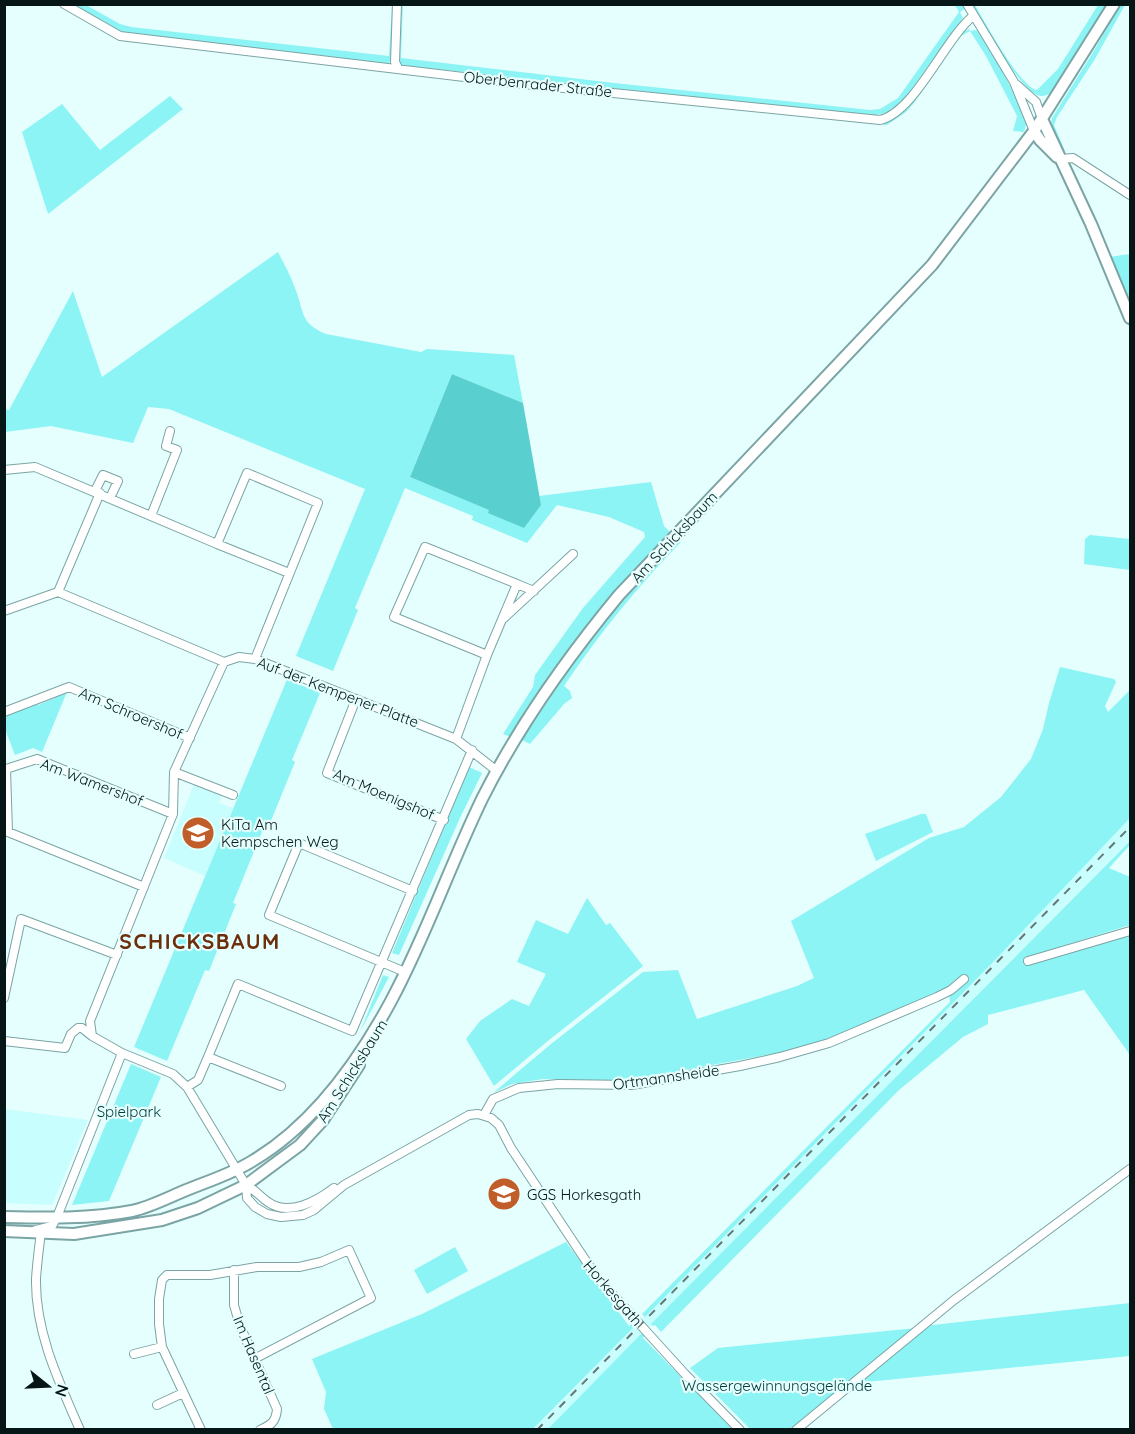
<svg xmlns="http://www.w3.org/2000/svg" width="1135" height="1434" font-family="Quicksand,sans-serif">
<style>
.built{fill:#c8fefd}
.green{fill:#8cf4f4}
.water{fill:#59cfcf}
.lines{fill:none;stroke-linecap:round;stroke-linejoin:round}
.street-casing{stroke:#7ba4a4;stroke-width:10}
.secondary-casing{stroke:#7ba4a4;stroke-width:14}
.street{stroke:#fff;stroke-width:8}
.secondary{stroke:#fff;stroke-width:10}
.rail{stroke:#637877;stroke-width:2;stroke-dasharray:8 8;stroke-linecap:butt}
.labels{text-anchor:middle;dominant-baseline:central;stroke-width:4.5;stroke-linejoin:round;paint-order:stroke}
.street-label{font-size:15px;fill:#061616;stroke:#e5fffe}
.poi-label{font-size:15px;fill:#061616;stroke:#e5fffe;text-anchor:start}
.park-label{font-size:15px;fill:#003a3a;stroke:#e5fffe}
.district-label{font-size:21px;font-weight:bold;letter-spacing:1.5px;fill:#6d2e0c;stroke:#e5fffe}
</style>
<rect width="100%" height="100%" fill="#e5fffe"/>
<path class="built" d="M194 784 222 796 219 803 233 808 205 876 164 858Z
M1130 818V840L548 1429 533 1430 996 959Z
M5 1109 88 1120 52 1205 5 1203Z"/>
<path class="green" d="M403 4 401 58 614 83 870 110 880 109 898 98 959 12 955 5H964L966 8 960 12 963 18 904 100 886 113 870 116 400 65 401 5Z
M70 5H86L120 24 131 27 389 56 392 5H394L392 57 389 63 383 64 125 33 110 28Z
M972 5H975C985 22 1020 87 1037 90L1058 69 1098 5H1110L1054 90C1050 93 1047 96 1042 96 1022 96 983 22 972 5Z
M1120 5H1125L1095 59 1057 117 1054 125 1065 151C1055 144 1049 130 1052 118L1095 49Z
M969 29 970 31 976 30 982 35 1007 80 1027 121 1024 132 1013 131 1017 116 986 56 970 31 961 36 914 103 906 112 887 125 489 82 876 122 887 121 908 107 959 34Z
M170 96 183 109 48 214 22 132 62 104 100 150Z
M278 252C284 264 291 276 295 288 304 310 299 323 326 334L421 352 427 349 514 355 523 403 452 374 410 477 490 510 488 513 541 505 539 496 651 482 664 526 671 533 511 737 503 734 533 687 535 675 583 608 645 537 644 532 609 517 557 505 527 543 472 520 473 516 405 488 355 608 358 610 333 671 296 656 365 489 169 409 148 407 133 443 51 426 5 432 4 409 9 410 73 291 102 377Z
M1130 254V308L1109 257Z
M1090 535 1130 539V570L1084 564 1085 539Z
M678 539 681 542C637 587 599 634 564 686L570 691 572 698 564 704 530 744 522 740 582 650 618 604Z
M1060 667 1114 679 1116 682 1105 706 1108 712 1130 690V818L996 959 645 1317 642 1314 645 1311 950 1002 949 994 968 979 964 975 953 985 942 990 827 1039 783 1052 630 1080 600 1082 543 1079 512 1084 493 1093 551 1044 643 972 678 970 697 1019 797 986 814 978 791 921 929 838 964 827 1001 797 1031 759 1043 729 1049 703Z
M288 677 292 678 291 681 320 693 292 760 295 762 268 828 264 827 233 903 236 904 209 971 205 970 167 1061 134 1047Z
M67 692 42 752 33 748 15 755 5 729V716L36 703 38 705 59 696 58 694Z
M469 767 482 773 460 818 399 955 392 953Z
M921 814H926L933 832 876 861 865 834Z
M1130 841V845L1109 868 1130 877V925L1027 957 1028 965 1130 935V1055L1084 990 988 1015V1024L963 1037 899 1090 661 1332 655 1325 653 1326 651 1324Z
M587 898 606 925 610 923 643 966 549 1040 494 1086 466 1039 480 1021 512 999 529 1006 546 974 517 962 536 920 568 934Z
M383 975 389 977 360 1032Z
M131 1064 161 1077 109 1201 72 1205Z
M566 1242 629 1326 633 1323 635 1326 533 1429H333L324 1409 326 1392 312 1359 422 1314Z
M455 1247 468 1271 427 1294 414 1270Z
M1130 1303V1356L856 1383 924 1326Z
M916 1328 791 1429H750L690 1368 718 1348Z
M642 1333 645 1335 643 1338 732 1429H548Z"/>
<path class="water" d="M452 374 523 403 541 505 524 528 488 513 489 510 410 477Z"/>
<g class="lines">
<defs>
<path id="street" d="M64 4 120 36 514 83 880 120C915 112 944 40 973 16
M397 4 395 62 398 68
M967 4 1014 82 1034 131
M1017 85 1036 102 1042 119
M1060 159 1073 158 1130 195
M4 470 35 467 217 544
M95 491 103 475 118 481 110 498
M151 516 177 450 166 446 170 431
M517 584 534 591
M58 592 100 493
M4 611 58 592 224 662 239 657 255 659 456 739 497 771
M504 618 573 554
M255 659 318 503 247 473 217 544 289 573
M224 662 174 772 173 814 90 1021 92 1036 122 1053 173 1074 187 1087 246 1185 247 1198 255 1207 267 1214 281 1217 303 1215 314 1210 344 1185 469 1115 478 1114 491 1118 499 1125 511 1148 596 1276 685 1374 740 1430
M356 699 327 773 444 820
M4 712 69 687 190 738
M456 739 487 655 517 584 425 547 394 617 487 655
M174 772 233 795
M144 887 8 832 6 769 37 759 173 814
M1028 961 1130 931
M405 972 269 915 299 843 413 891
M4 998 21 919 117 955
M4 1041 65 1048 71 1034 78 1028H82L92 1036
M208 1057 238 984 352 1031 472 750
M187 1087 198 1080 208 1057 281 1086
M484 1115 493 1099 519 1088 558 1084 632 1085 740 1066 780 1057 829 1043 937 997 951 990 964 979
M246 1185C257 1191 259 1196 268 1202 289 1217 317 1201 334 1188
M36 1230 52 1226 57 1217 122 1053
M41 1232C39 1248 37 1263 36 1279 35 1332 59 1382 80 1430
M234 1270V1305L240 1326 277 1409C276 1422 271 1425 260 1430
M134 1354 162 1347
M157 1405 183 1393
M201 1430 162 1347 159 1324V1299L162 1280 167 1275H210L257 1267H299L321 1262 349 1250 371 1298 256 1358
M796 1430 954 1300 1130 1169"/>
<path id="secondary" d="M1042 119 1091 224 1130 318
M1034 131 1040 140 1057 157
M4 1217C47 1218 90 1219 132 1211 151 1207 171 1196 189 1189 211 1180 234 1173 254 1160 314 1124 358 1062 391 1001 426 936 450 865 482 799 519 725 567 658 619 595L932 265 1034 131 1114 4
M4 1231 74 1234 162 1220 198 1208 246 1185 300 1145 323 1120 359 1065"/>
</defs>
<use href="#street" class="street-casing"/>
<use href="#secondary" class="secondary-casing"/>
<use href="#street" class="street"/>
<use href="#secondary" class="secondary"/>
<path class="rail" d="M537 1430 1130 827"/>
</g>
<defs>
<symbol id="school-disc" viewBox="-11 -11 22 22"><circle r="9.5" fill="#c15d29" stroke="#e5fffe"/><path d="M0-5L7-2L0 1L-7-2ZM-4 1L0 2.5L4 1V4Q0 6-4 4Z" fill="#fff"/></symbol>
</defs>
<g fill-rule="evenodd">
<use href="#school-disc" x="179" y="814" width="38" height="38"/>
<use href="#school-disc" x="485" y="1175" width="38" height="38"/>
</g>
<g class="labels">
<g class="street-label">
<text transform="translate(538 84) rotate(6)">Oberbenrader Straße</text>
<text transform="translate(674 537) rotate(-47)">Am Schicksbaum</text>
<text transform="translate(338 692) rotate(21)">Auf der Kempener Platte</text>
<text transform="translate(131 713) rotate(23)">Am Schroershof</text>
<text transform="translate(92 782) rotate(21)">Am Wamershof</text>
<text transform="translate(384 794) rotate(23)">Am Moenigshof</text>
<text transform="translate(352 1071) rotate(-58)">Am Schicksbaum</text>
<text transform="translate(666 1077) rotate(-8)">Ortmannsheide</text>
<text transform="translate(613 1293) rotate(49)">Horkesgath</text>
<text transform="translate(254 1355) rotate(67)">Im Hasental</text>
</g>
<g class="poi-label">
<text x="221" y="824">KiTa Am<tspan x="221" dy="17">Kempschen Weg</tspan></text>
<text x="527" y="1194">GGS Horkesgath</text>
</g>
<g class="park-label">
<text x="129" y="1111">Spielpark</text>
<text x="777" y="1385">Wassergewinnungsgelände</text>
</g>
<g class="district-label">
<text x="200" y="941">SCHICKSBAUM</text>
</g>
</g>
<rect width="1135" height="1434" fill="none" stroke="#061616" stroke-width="12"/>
<g transform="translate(48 1386) rotate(108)" stroke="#e5fffe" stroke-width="4.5" paint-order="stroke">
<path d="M0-4.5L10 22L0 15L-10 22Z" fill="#061616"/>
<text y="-9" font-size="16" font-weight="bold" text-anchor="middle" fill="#061616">N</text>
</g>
</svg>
